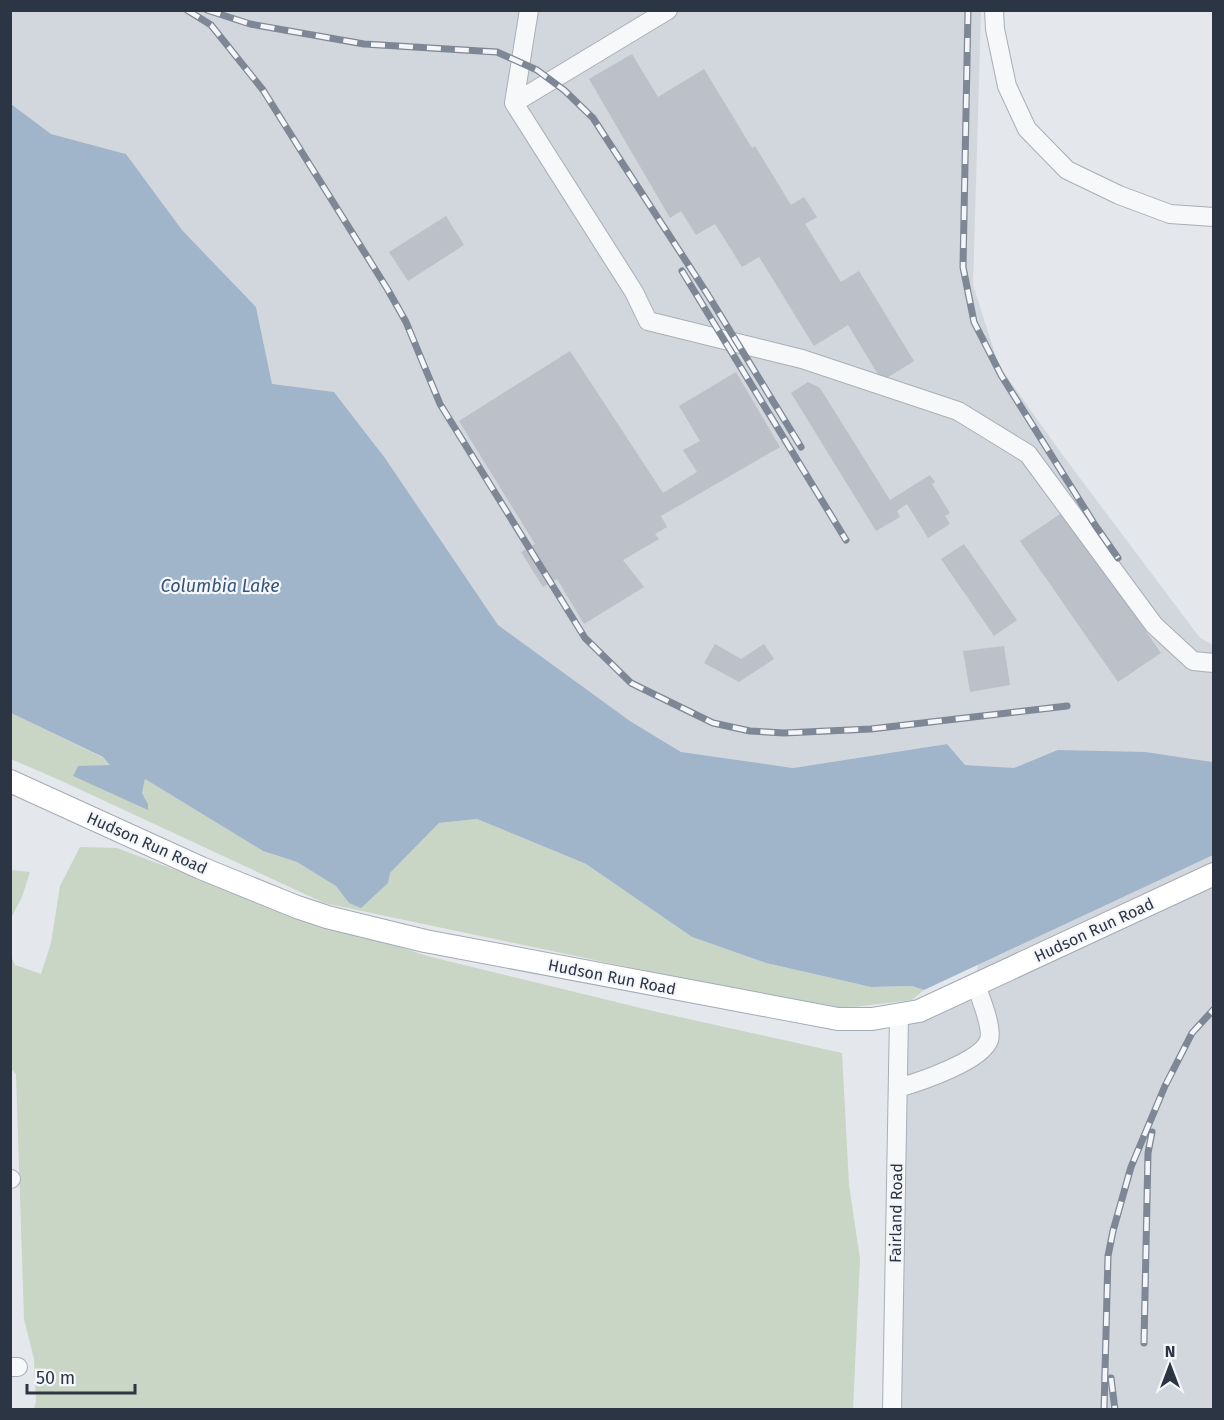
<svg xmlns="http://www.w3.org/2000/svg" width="1224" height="1420" font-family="'Fira Sans',sans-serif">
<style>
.built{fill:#d2d6dd}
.green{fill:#c9d5c5}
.water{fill:#a0b5ca}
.building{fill:#bbc0c9}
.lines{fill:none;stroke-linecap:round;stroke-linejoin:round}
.minor-casing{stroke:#a9aeb6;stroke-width:20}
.major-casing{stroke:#a3abb7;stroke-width:24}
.minor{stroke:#f7f8fa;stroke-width:18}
.major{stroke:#fff;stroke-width:22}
.rail-casing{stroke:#7e8795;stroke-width:7}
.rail{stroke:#f4f6f9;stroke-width:4.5;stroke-dasharray:14;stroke-linecap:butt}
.labels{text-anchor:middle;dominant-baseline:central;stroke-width:4.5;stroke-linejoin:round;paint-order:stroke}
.street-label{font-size:16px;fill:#2c3544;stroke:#f4f6f9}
.water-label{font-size:18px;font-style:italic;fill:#365477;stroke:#f4f6f9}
</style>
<rect width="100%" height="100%" fill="#e4e7eb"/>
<path class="built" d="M11 11H981L973 285 999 366 1064 457 1200 638 1213 645V1409H892L899 1016 976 984 995 767 964 765 947 744 793 768 681 752 630 721 498 625 385 458 334 392 272 385 256 307 182 230 126 154 51 134 11 104Z"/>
<path class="green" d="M11 713 104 758 111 766H78L73 776 148 804 142 793 145 779 263 851 297 862 337 886 349 903 390 873 439 823 477 819 586 864 692 937 766 963 871 987 912 986 924 990 912 1000 845 1008 784 1000 324 903 64 782 11 759Z
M80 847 117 848 223 888 427 956 657 1012 842 1053 849 1185 860 1259 853 1409H34L36 1401 34 1359 24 1319 16 1074 11 1069 10 954 15 965 41 974 51 943 60 886Z
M11 870 30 872 22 897 11 918Z"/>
<path class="water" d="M11 104 51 134 126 154 182 230 256 307 272 384 334 392 385 458 498 625 630 721 681 752 793 768 947 744 965 765 1014 768 1058 750 1145 752 1212 762 1213 855 924 990 912 986 871 987 766 963 692 937 586 864 477 819 439 823 390 873 388 883 361 908 349 903 336 886 297 862 263 851 145 779 142 793 148 804V810L73 776 78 766 110 765 103 757 11 713Z"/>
<path class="building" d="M632 54 658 97 704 69 752 148 755 146 791 205 804 197 817 217 805 224 841 282 859 271 914 361 882 381 848 325 814 346 759 257 742 267 715 224 696 235 681 211 670 218 589 79Z
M446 216 464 245 408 281 389 252Z
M570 351 663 493 697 472 683 450 700 441 679 406 736 372 780 447 661 516 667 527 655 534 659 539 623 560 644 587 584 624 557 579 543 587 521 552 535 544 459 421Z
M808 382 820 388 890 500 930 475 935 482 932 484 950 513 945 516 950 524 928 538 907 504 897 511 900 517 876 531 791 393Z
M1063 512 1161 653 1118 682 1020 541Z
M964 544 1017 620 994 636 941 559Z
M715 644 741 659 764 644 774 659 739 682 704 663Z
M1004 646 1010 685 970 692 963 651Z"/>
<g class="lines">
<defs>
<path id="minor" d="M529 10 514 103 634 292 648 321 802 359 958 411 1028 454 1154 625 1193 661 1214 663
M994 10 995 29 1007 86 1027 129 1067 170 1119 195 1170 214 1214 217
M514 103 668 10
M898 1088C919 1082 982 1061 989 1040 993 1027 980 997 976 985
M10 1179H11
M10 1367H18
M892 1410 899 1016"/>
<path id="major" d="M10 781 201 868 297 907 327 917 425 941 838 1019H872L919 1011 1214 874"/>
</defs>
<use href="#minor" class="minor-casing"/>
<use href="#major" class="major-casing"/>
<use href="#minor" class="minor"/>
<use href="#major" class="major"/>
<defs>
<path id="rail" d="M187 10 211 25 263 90 388 290 406 322 440 404 585 638 631 683 713 723 750 731 784 733 871 729 1067 706
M207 10 250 24 364 44 497 52 537 70 564 90 593 118 708 295 801 447
M968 10 963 267 974 322 1001 375 1095 525 1118 558
M682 271 846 540
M1144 1343 1148 1153 1152 1132
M1111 1378 1115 1410
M1104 1410 1108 1256 1113 1231 1131 1167 1165 1086 1192 1033 1214 1009"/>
</defs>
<use href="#rail" class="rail-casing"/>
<use href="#rail" class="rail"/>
</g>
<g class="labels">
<g class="street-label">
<text transform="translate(147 843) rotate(24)">Hudson Run Road</text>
<text transform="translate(1094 930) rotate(-25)">Hudson Run Road</text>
<text transform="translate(612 977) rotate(11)">Hudson Run Road</text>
<text transform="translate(896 1213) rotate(-89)">Fairland Road</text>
</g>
<g class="water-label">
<text x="220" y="586">Columbia Lake</text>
</g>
</g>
<rect width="1224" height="1420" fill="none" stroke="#2c3544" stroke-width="24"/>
<g transform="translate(1170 1366)" stroke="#f4f6f9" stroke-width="4.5" paint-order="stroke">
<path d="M0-4.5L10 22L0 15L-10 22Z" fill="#2c3544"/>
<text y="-9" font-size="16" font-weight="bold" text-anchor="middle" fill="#2c3544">N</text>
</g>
<path d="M27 1384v9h108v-9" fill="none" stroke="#2c3544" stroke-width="3"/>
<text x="36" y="1384" font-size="18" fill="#2c3544" stroke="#f4f6f9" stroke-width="4.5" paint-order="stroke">50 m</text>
</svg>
